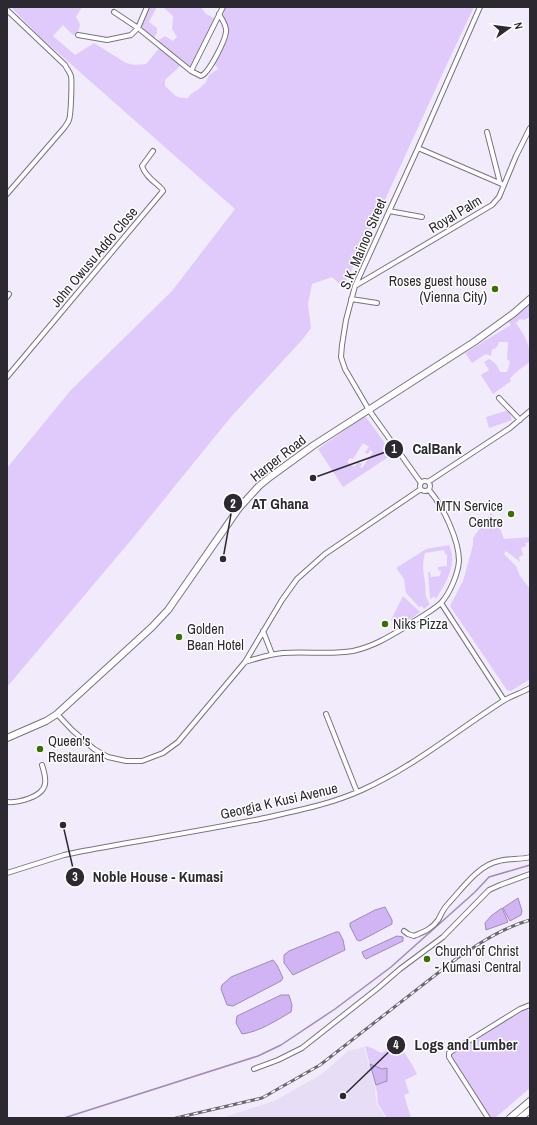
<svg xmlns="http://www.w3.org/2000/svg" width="537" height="1125" font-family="'Archivo Narrow',sans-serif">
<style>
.built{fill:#e7ddf5}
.green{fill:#dfcafb;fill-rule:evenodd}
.water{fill:#d0b4f4;stroke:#9f8ab9}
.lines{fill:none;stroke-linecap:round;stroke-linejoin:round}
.stream{stroke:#9f8ab9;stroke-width:1.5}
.street-casing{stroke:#797282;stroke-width:6}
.secondary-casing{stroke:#797282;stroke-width:8}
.street{stroke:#fff;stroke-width:4}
.secondary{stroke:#fff;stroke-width:6}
.rail-casing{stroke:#6b6771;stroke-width:3}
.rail{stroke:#fff;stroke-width:1.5;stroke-dasharray:4.5;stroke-linecap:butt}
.poi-dot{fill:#367102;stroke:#fff;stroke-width:1.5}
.labels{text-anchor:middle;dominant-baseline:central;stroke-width:3;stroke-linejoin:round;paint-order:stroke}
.street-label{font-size:14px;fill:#2c2930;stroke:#fff}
.poi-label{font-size:14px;fill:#2c2930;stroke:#fff;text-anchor:start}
.leader{fill:none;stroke:#2c2930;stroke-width:1.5}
.callout-dot{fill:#2c2930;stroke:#fff;stroke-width:1.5}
.mark-label{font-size:12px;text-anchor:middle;font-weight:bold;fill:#fff}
.callout-label{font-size:15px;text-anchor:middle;font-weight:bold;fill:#2c2930;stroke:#fff;stroke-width:3;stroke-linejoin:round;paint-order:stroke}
</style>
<rect width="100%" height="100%" fill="#f2ebfc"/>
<path class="built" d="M364 1047 375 1087 376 1100 378 1107 386 1118H222L274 1101 322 1074 348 1051Z"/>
<path class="green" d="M11 7H82L76 17 80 24 78 33 73 35 63 25 53 36 75 55 94 43 126 63 135 65 146 64 161 46 156 42 165 36 173 41 177 37 172 29 173 16 163 7H160H201L206 14 216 19 191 68 182 63 177 69 165 80V86C174 93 174 99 188 98L191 94 199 89 206 82 209 75 218 69 214 63 229 31 223 13 224 7H474L447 64 362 250 343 287 332 277 312 284 308 304 311 328 302 340 230 418 132 539 7 687V468L71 390 172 291 235 209 39 36Z
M145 7H157L149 22 157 28V33L154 38 139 26Z
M530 302V317L524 320 520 319 516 323C526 338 530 343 530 362L520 369 510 378 511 381 493 394 481 375 489 370 484 362 489 359C494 361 498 366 500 372H507L510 362 507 359 508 342H499L497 347H496L495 349H492L491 356 486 354 472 363 465 353 511 325 508 321Z
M509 410 512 420 489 428 486 417Z
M365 416 393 454 343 487 318 449ZM363 443 369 447 366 451 364 452 368 454 370 450 373 452 362 468 360 467 362 464 358 462 354 467 347 462 350 458 353 459Z
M491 513 498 523 504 539 530 537V542L525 543 526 546 521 548 523 555 519 557 520 562 506 551 504 554 516 566 520 576 530 589V679L511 691 507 690 450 606 463 581 473 545V538Z
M449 545C458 564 446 583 436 599L434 596 431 599 430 598 428 572H430L431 577 440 576 441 571 438 570V567L447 566V555L445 554 444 550 425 553C422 565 423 570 425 582 426 591 424 596 430 604L424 609 422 606 419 607 406 593 404 579 396 568 426 549Z
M403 596 420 612 399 628 391 620Z
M527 1008 530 1014V1088L495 1118H491L451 1056 452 1054Z
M394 1043 399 1044C405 1054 412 1063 417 1074L405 1080 409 1093 404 1095 411 1118H387L378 1104 377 1092 365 1046 372 1048 381 1053 386 1051 385 1049Z"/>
<path class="water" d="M518 898 522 911 521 915 510 921 503 908Z
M385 907 392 920V924L360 941 357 940 350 926V923L375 910Z
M502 908 508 922 486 930 485 923 491 916Z
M336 932H339L343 940 345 950 293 975 284 963V955L289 951Z
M397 936 403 937V941L366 959 364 957 362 952Z
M273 960 277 965 283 978 281 981 233 1006 227 1005 221 989 222 985 231 977Z
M281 995H289L292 1005 291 1012C277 1020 259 1032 242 1034L236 1023 237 1016Z
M370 1064 382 1069 387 1068V1081L376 1085Z"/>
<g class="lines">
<path class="stream" d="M64 1118 258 1056 281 1045 335 1009 391 967 475 892 489 877 530 865"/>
<defs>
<path id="street" d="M147 7 138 28 191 71 201 76C209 73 225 41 226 32 227 26 222 19 219 14
M7 10 65 65C67 69 70 72 71 76 72 82 71 115 69 120 68 123 66 125 64 128L7 194
M78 35 107 40 131 35 138 28 114 12
M191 71 223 7
M487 132 500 183
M418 148 504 185
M389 211 422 217
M355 286 492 205 499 197 516 156 530 128
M7 297 9 294
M351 299 377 303
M7 377 163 191 162 189C155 182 145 176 142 166L153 151
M499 398 520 420
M420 486a5 5 0 1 1 10 0a5 5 0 1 1-10 0Z
M428 482 510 428 530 411
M421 483 369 410 345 369 341 357 342 345 346 320 355 286 418 148 480 7
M441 603 504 700
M263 631 272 654
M245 662C258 658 270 654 283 653 307 651 330 655 353 651 372 647 389 637 405 627 417 619 431 612 441 603 450 593 458 574 459 561 459 540 443 506 429 490
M57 714 72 730 94 749 108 757 126 761H142L163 753 178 742 245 662 282 600 297 579 325 554 421 489
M326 714 357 792
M7 802C18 803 43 797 45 784 46 778 44 771 42 765
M7 873 64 855 83 851C142 840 201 831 260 819 295 811 329 805 362 790 413 767 456 731 503 701 511 696 521 693 530 688
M404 931 408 934 414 936C423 932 432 929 438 920 441 915 443 909 448 904 462 889 478 865 499 861 509 858 520 860 530 857
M254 1069 278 1060 302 1048 378 988 400 969 443 937 489 890 500 885 530 874
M488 1118 449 1057V1053L520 1009 530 1005"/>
<path id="secondary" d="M7 738 46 721 57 714 152 627 168 610 239 508 259 486 270 477 314 445 474 342 514 313 530 299
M510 1118 530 1101
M520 1118 530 1110"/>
</defs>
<use href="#street" class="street-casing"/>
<use href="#secondary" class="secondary-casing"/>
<use href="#street" class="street"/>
<use href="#secondary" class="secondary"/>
<defs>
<path id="rail" d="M176 1118 262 1098 320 1065 456 959C480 943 502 928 530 920"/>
</defs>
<use href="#rail" class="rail-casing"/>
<use href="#rail" class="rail"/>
</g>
<g class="poi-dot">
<circle cx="495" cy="289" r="4"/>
<circle cx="511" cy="514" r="4"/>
<circle cx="385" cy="624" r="4"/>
<circle cx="179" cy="637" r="4"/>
<circle cx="40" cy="749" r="4"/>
<circle cx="427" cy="959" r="4"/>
</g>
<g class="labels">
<g class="street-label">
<text transform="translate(455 214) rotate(-31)">Royal Palm</text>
<text transform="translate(363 244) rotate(-67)">S.K. Mainoo Street</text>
<text transform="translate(94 257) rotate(-50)">John Owusu Addo Close</text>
<text transform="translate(278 458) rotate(-38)">Harper Road</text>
<text transform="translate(279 801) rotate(-13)">Georgia K Kusi Avenue</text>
</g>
<g class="poi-label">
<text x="487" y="281" text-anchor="end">Roses guest house<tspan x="487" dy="16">(Vienna City)</tspan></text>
<text x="503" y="506" text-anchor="end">MTN Service<tspan x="503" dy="16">Centre</tspan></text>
<text x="393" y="624">Niks Pizza</text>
<text x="187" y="629">Golden<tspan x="187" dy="16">Bean Hotel</tspan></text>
<text x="48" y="741">Queen's<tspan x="48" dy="16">Restaurant</tspan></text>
<text x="435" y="951">Church of Christ<tspan x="435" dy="16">- Kumasi Central</tspan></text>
</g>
</g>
<path class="leader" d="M313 478L394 449M223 559L233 503M63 825L75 877M343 1096L396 1045"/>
<g class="callout-dot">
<circle cx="313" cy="478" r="4"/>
<circle cx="223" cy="559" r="4"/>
<circle cx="63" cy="825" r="4"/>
<circle cx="343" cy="1096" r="4"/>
<circle cx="394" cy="449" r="10"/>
<circle cx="233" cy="503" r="10"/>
<circle cx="75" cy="877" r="10"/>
<circle cx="396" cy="1045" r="10"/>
</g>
<g class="mark-label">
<text x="394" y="453">1</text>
<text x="233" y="508">2</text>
<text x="75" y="881">3</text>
<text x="396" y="1049">4</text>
</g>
<g class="callout-label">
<text x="437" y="454">CalBank</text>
<text x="280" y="509">AT Ghana</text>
<text x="158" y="882">Noble House - Kumasi</text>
<text x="466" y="1050">Logs and Lumber</text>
</g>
<rect width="537" height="1125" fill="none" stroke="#2c2930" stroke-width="16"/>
<g transform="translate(509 28) rotate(76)" stroke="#ffffff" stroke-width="3" paint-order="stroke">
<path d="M0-3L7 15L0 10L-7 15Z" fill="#2c2930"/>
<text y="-6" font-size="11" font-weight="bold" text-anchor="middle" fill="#2c2930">N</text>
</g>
</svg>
